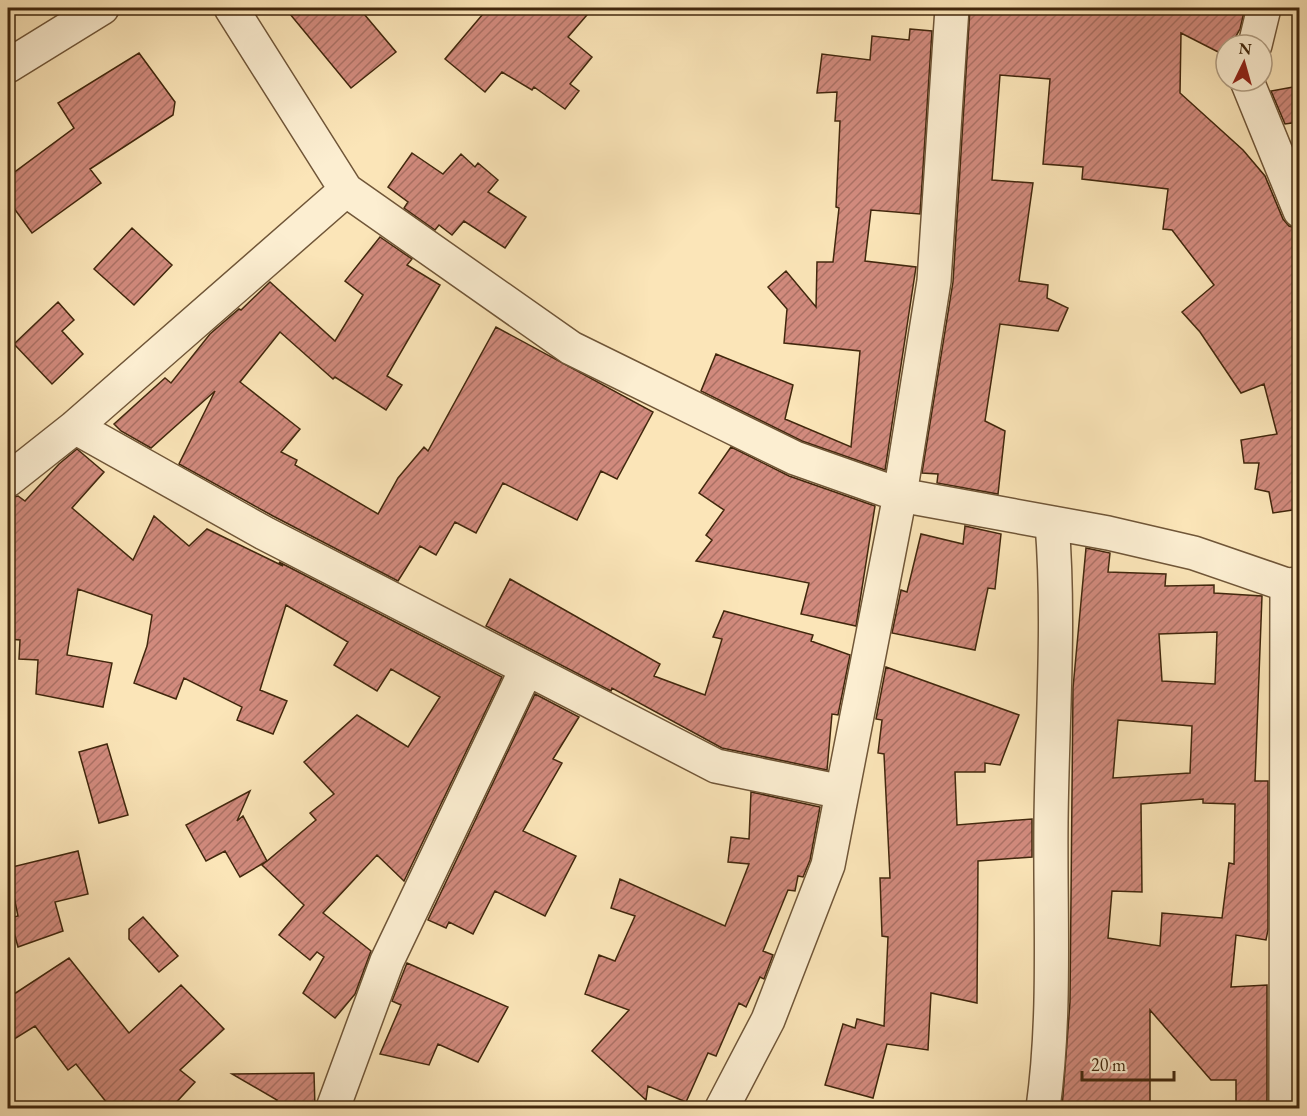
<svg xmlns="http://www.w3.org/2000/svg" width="1307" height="1116" font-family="'EB Garamond',serif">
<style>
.building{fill:url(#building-hatch);stroke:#41270d;stroke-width:1.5;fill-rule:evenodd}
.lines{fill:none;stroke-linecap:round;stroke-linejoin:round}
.minor-casing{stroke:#705638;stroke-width:36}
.minor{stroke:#fceed1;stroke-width:33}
</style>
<defs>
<pattern id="building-hatch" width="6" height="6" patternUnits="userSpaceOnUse" patternTransform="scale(1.5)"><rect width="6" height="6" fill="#d18a7d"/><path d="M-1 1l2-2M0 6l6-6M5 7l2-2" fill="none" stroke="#ab7165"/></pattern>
</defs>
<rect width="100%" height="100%" fill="#fbe5b8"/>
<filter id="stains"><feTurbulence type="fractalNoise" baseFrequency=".00333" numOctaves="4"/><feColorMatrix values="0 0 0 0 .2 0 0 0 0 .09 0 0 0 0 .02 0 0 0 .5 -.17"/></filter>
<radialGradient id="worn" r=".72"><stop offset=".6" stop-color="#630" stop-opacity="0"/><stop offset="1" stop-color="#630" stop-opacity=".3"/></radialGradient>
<path class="building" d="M285 8H359L396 52 351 88Z
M488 8H593L568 37 592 57 570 84 579 91 565 109 534 87 532 90 502 72 485 92 445 59Z
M970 8H1245L1240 29 1231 45H1226V56L1181 33 1180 93 1243 150 1265 176 1283 219 1289 226 1299 229V509L1273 513 1269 492 1255 489 1259 463H1244L1241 440 1277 434 1264 384 1241 393 1200 332 1182 312 1214 285 1172 230 1163 229 1168 189 1082 179 1083 167 1043 164 1050 79 1000 75 992 180 1033 183 1019 281 1048 285 1047 298 1068 308 1058 331 1000 324 985 421 1005 431 998 494 937 483 938 474 922 473 953 282Z
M910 29 932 31 920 214 871 210 865 261 916 267 885 470 802 441 701 391 716 354 793 385 785 419 851 447 860 351 784 343 787 309 768 287 786 271 816 307 817 262H833L839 208 836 207 840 121H835L837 92 817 93 822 54 870 60 872 36 909 40Z
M139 53 175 102 173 115 90 169 101 183 32 233 8 200V177L74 128 58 103Z
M1299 86V122L1285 124 1271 91Z
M412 153 443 174 461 154 475 167 478 163 498 180 488 192 526 217 505 248 464 221 452 235 439 225 435 230 404 208 408 202 388 187Z
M132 228 172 265 134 305 94 269Z
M380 237 412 259 407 265 440 285 387 376 402 385 386 410 335 377 333 379 280 332 240 382 300 429 281 452 297 460 295 465 378 514 398 478 424 447 428 451 496 327 653 412 617 479 601 471 577 520 503 483 476 533 455 522 436 555 420 546 398 581 273 516 179 464 215 391 151 448 121 431 114 424 165 378 171 383 210 334 239 309 241 310 270 282 335 341 363 295 345 281Z
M58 302 74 320 62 331 83 354 52 384 14 344Z
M731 447 789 476 875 506 856 626 801 614 809 583 696 561 712 540 706 535 724 510 699 493Z
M77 449 104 472 72 508 133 560 154 516 189 546 207 529 283 566 279 562 502 677 404 881 377 855 323 913 371 951 355 994 335 1018 303 993 324 957 317 952 310 960 279 935 304 905 262 865 267 861 240 877 225 851 206 861 186 825 250 791 237 821 243 816 267 861 316 820 310 813 334 794 304 762 357 715 408 747 440 697 391 669 377 691 334 665 348 642 286 605 260 690 287 701 273 734 237 720 242 707 184 678 176 699 134 683 147 646 152 615 78 589 67 655 112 663 103 707 36 694 38 660 19 659 20 640 9 639 14 571 8 578V498L18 496 25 501 59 464Z
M965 526 1001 534 995 589 988 588 975 650 892 633 901 590 907 592 921 534 963 544Z
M1086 548 1110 553 1108 572 1166 574 1165 586 1214 585V593L1262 596 1255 781H1268V930L1266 940 1236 935 1231 987 1267 985V1108H1236V1080H1211L1150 1010V1108H1062L1070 1002 1073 688ZM1217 632 1215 684 1162 681 1159 634ZM1118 720 1192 726 1190 773 1113 778ZM1203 799V803L1235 804 1234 864 1229 863 1222 918 1162 913 1160 946 1108 938 1112 891 1142 892 1141 804Z
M510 579 660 664 654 676 705 695 722 639 713 637 724 611 813 635 811 641 850 655 838 715 832 714 827 770 722 748 612 688 611 691 486 626Z
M886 667 1019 715 1000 765 985 763V772H955L957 825 1032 819V857L978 861 977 1003 931 993 928 1050 887 1044 873 1098 825 1085 843 1024 855 1028 857 1019 884 1026 888 937 882 936 880 878H890L884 754 878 753 882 720 876 719Z
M535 694 579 717 553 759 562 763 523 831 576 856 545 916 495 891 473 934 449 922 446 928 428 920Z
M107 744 128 815 99 823 79 752Z
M751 792 820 807 810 860 803 877 798 876 795 891 788 890 763 951 773 955 764 979 760 977 746 1007 739 1003 716 1056 708 1053 686 1102 648 1086 646 1100 592 1051 629 1010 585 994 599 955 615 961 635 916 611 908 620 879 725 926 749 864 728 862 731 837 749 839Z
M78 851 88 894 55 902 63 931 18 947 10 918 18 916 8 868Z
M143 917 178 956 159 972 129 939V929Z
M69 958 129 1033 181 985 224 1029 180 1070 195 1082 171 1108H111L76 1064 68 1070 35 1026 8 1043V998Z
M407 963 508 1007 478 1062 438 1044 429 1065 380 1054 401 1005 392 1001Z
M314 1073 315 1108H272L277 1100 232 1074Z"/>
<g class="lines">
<defs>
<path id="minor" d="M231 8 346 190 571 348 795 458 900 495 1108 533 1194 553 1287 585 1300 584
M1255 45 1264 8
M8 66 102 8
M1247 81 1300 211
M75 427 264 533 716 766 842 792
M8 480 75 427 346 190
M333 1108 387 961 526 670
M722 1108 768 1020 828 865 900 495 934 281 952 8
M1043 1108C1056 1016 1050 916 1051 822 1052 722 1060 623 1052 523
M1286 1108 1287 585"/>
</defs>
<use href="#minor" class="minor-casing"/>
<use href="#minor" class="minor"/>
</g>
<rect width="1307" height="1116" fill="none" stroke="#fbe5b8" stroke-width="30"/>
<rect x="9" y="9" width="1289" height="1098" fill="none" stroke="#41270d" stroke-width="3"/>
<rect x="15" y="15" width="1277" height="1086" fill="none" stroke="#41270d" stroke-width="1.5"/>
<g transform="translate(1244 63) rotate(5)"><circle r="28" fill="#fceed1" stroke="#b19e83" stroke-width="1.5"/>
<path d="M0-4.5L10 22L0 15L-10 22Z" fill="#8f2418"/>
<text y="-9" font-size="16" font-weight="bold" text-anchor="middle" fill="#41270d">N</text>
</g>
<path d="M1082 1071v9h92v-9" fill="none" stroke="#41270d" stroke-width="3"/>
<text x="1091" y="1071" font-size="18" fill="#41270d" stroke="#fceed1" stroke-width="4.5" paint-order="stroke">20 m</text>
<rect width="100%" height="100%" filter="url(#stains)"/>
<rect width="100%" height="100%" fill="url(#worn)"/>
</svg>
